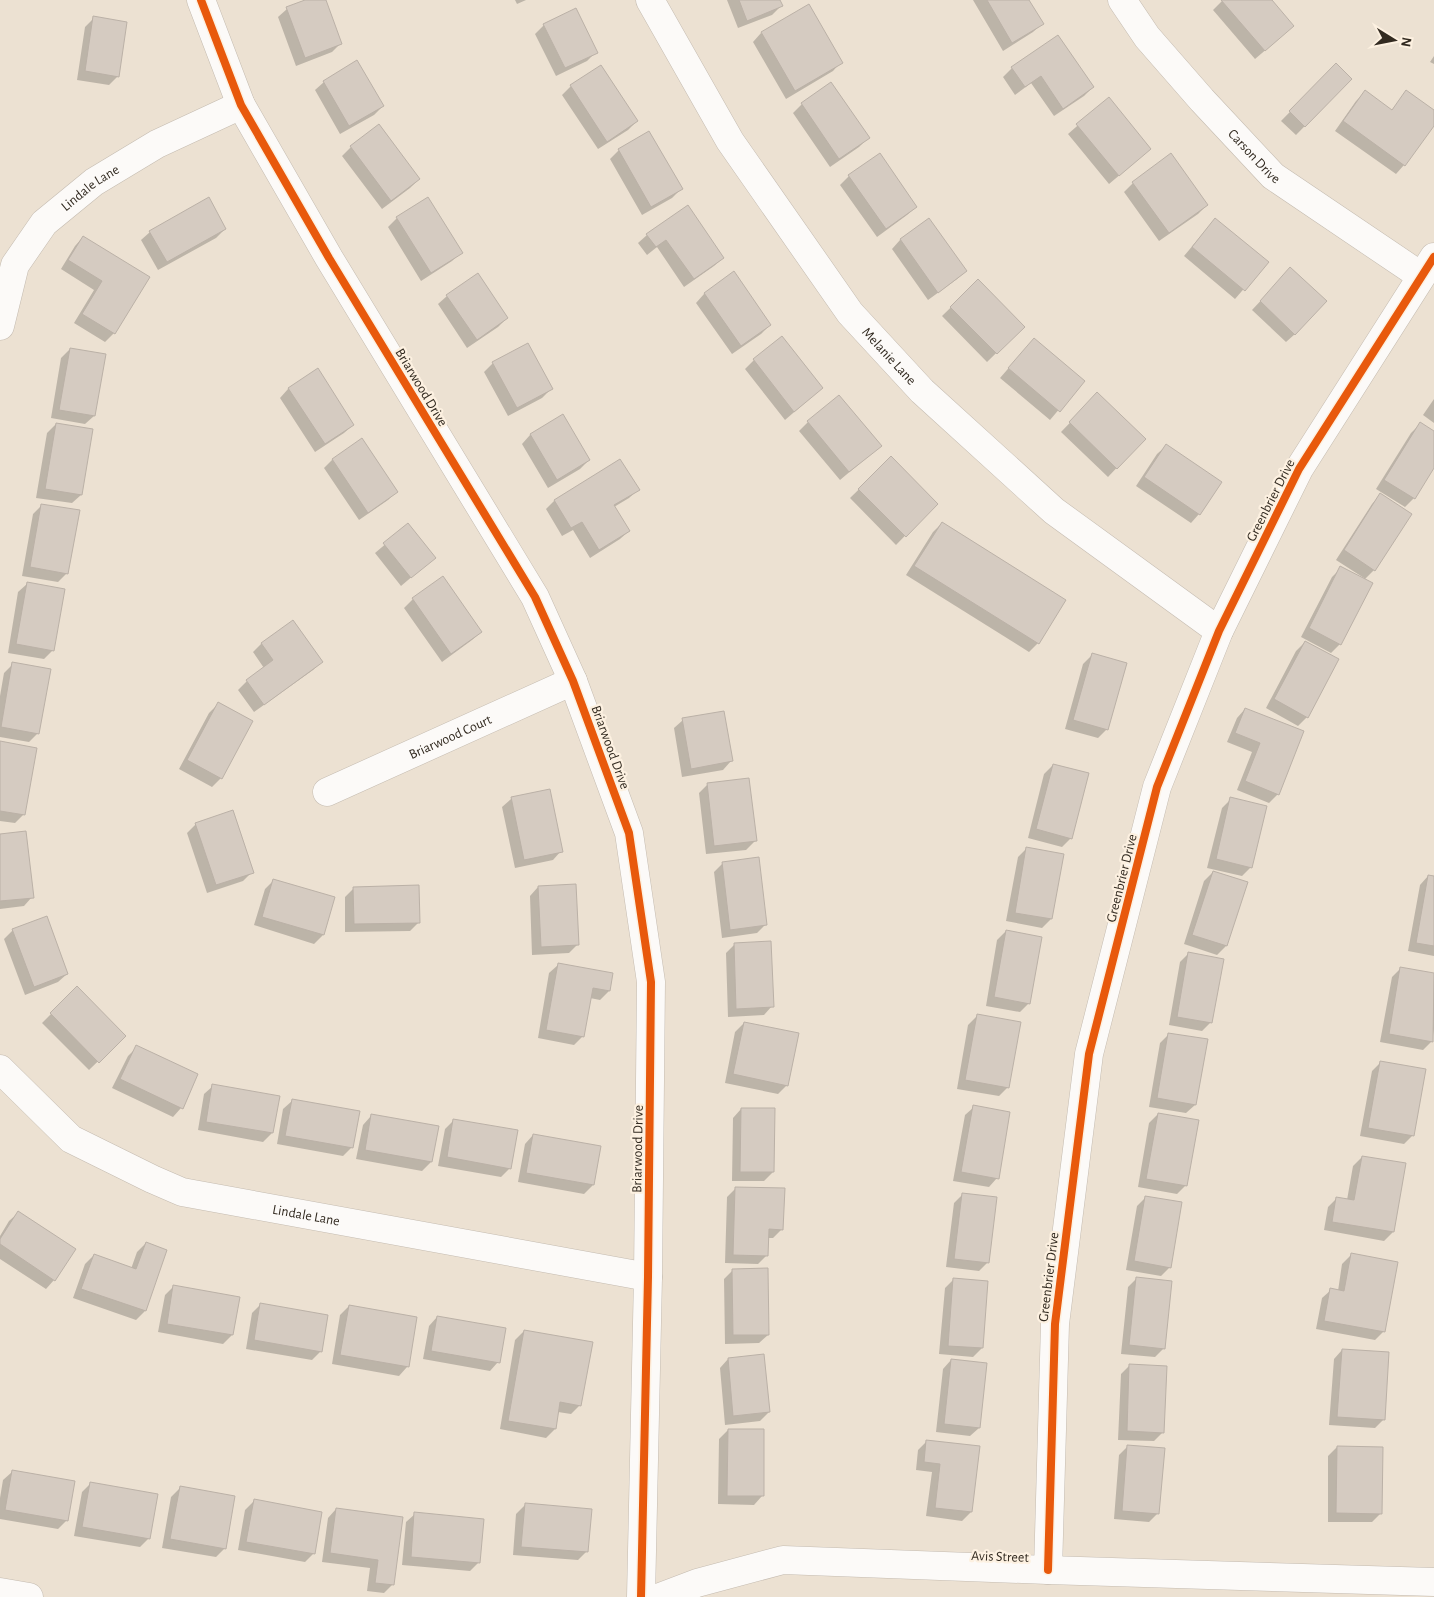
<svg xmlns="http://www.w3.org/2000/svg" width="1434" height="1597" font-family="'Alegreya Sans',sans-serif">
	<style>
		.shadow { fill: #0003 }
		.building { fill: #d5cbc1; stroke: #bbb1a7 }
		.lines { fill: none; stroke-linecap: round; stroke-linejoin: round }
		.minor-casing { stroke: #c4bbb0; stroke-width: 29 }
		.minor { stroke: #fcfaf8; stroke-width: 28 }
		.cycleway-casing { stroke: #fdf1e1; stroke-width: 11 }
		.cycleway { stroke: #e8590c; stroke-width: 8 }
		.labels { text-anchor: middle; stroke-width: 4.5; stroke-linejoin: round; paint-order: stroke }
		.street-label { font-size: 14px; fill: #322a20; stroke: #fdf1e1 }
	</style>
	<rect width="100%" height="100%" fill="#ece1d2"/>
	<path class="shadow" d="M309,0H325L341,43L332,52L296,66L278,17L287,9Z
		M515,0H526L517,4Z
		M727,0H779L781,6L772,15L738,28Z
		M973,0H1028L1042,24L1033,32L1003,51Z
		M1223,0H1270L1283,35L1255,59L1213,10Z
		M94,18L118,76L109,85L77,80L85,27Z
		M544,25L596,52L587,61L556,76L535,34Z
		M761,33L841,62L833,71L786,99L753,42Z
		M1058,36L1093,87L1084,96L1054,116L1031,83L1015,95L1003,77L1012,68Z
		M1434,56V64L1430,62Z
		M1336,65L1351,79L1296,135L1281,121Z
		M324,82L383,106L374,115L340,134L315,90Z
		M571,86L637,121L628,130L598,149L562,95Z
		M1365,92L1391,111L1407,92L1434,111V123L1404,165L1396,174L1335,131L1356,101Z
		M1108,99L1140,158L1109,184L1068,134Z
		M802,104L868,138L859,147L830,167L793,113Z
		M378,126L419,179L410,188L382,209L342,156L351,147Z
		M649,133L681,189L672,198L642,215L610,159L619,150Z
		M849,176L916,207L907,215L877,237L840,185Z
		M1133,183L1207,205L1198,214L1159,241L1124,192Z
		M688,206L723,258L714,266L684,287L657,247L647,255L638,243L647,235Z
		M397,218L461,252L452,261L421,281L388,227Z
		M1215,219L1267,262L1235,299L1184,256Z
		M929,220L966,271L957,279L928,300L892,249L900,240Z
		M225,229L216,238L158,270L141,240L150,232Z
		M83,237L148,278L114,333L105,342L74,323L94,290L61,269L75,246Z
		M734,273L770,325L761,334L732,354L696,303L704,294Z
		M1282,278L1295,334L1286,342L1252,310Z
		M978,281L1023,327L987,362L942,316Z
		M447,296L507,318L498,327L467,348L438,304Z
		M1034,339L1083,381L1050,420L1000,378Z
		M70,349L94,416L85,424L51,418L61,358Z
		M754,360L822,388L785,420L745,369Z
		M493,363L551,389L542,398L508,416L484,372Z
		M318,370L353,425L344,433L315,452L280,398L288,389Z
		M1434,399V423L1423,415Z
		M1089,403L1144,439L1108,477L1061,432Z
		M563,416L589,460L580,469L548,488L522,444L530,435Z
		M808,422L871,454L840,480L799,431Z
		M56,424L81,495L72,503L36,498L47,433Z
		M1420,424L1434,433V466L1414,498L1405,507L1376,489L1411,433Z
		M361,440L397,491L388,500L359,520L324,468L332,460Z
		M1166,446L1199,514L1191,523L1136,486L1157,454Z
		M891,458L936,504L896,545L850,498Z
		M638,490L629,498L614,507L629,531L620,539L590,558L573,530L562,536L546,509L554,501Z
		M1380,495L1374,570L1364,580L1340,644L1331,653L1301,637L1332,577L1341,568L1363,579L1364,578L1336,560L1372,504Z
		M42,505L67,573L58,582L22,576L33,514Z
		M942,523L1038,643L1029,652L906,575L933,532Z
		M408,525L434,558L401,586L375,553Z
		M27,584L53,650L44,659L8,653L18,592Z
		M413,599L481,632L472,640L442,662L404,608Z
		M1305,642L1307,717L1298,726L1266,708L1296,651Z
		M262,643L322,661L313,670L254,712L238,690L247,681L264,668L253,652Z
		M1092,655L1107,729L1098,738L1065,729L1083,664Z
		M13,664L38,733L29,742L0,737V696L4,673Z
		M218,704L221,778L212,787L179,769L209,713Z
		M1245,709L1303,732L1278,794L1269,803L1237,790L1252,752L1227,742L1237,718Z
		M683,720L731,761L723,770L682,777L674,728Z
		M0,743L24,814L15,823L0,821Z
		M1053,765L1071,838L1062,847L1028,838L1044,774Z
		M708,784L755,841L746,850L706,854L699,793Z
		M549,791L561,851L553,860L515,868L502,807L511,799Z
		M1231,799L1251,867L1242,876L1207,868L1222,808Z
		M196,824L252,872L243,881L207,893L187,833Z
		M0,835L32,897L24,906L0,909Z
		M1027,848L1051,919L1042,928L1006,921L1018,857Z
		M723,863L766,924L757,933L722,938L714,872Z
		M1213,872L1246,883L1226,946L1217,955L1184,944L1204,881Z
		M1428,876L1434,877V956L1408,951L1420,885Z
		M274,880L334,898L323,935L314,944L254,925L265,889Z
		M538,887L577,945L569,953L532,955L530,896Z
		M354,888L419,922L410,931L345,932V897Z
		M13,930L67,974L58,982L25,995L4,939Z
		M1006,931L1029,1003L1020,1012L986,1006L997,940Z
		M735,944L772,1006L764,1015L728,1017L726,953Z
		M1188,954L1211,1022L1202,1031L1169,1025L1180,962Z
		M558,965L612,974L609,991L600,1000L590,998L583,1036L574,1045L538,1038L549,973Z
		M1401,968L1434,974V1029L1432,1041L1423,1050L1380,1042L1392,977Z
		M77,988L124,1036L89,1070L42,1023Z
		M977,1016L1008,1087L999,1096L957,1089L968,1025Z
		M744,1023L787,1085L778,1094L725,1083L735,1032Z
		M1169,1034L1195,1105L1186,1113L1149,1107L1160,1043Z
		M137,1047L181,1108L173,1117L112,1088L128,1056Z
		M1381,1062L1413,1135L1404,1144L1360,1136L1372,1071Z
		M213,1086L272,1133L263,1142L198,1130L204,1094Z
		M292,1101L352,1147L343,1156L277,1144L283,1109Z
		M974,1107L997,1178L989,1187L953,1181L965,1115Z
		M741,1109L773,1172L764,1181H732L733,1118Z
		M1158,1114L1186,1185L1177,1194L1138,1187L1149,1123Z
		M371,1116L431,1162L422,1171L356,1159L363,1125Z
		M454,1120L510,1168L501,1177L438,1166L445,1129Z
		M533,1135L593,1185L584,1194L518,1182L525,1144Z
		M1362,1157L1405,1164L1393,1232L1384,1241L1324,1230L1328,1207L1337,1198L1347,1200L1353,1166Z
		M736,1188L782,1229L773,1238H767V1255L758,1264L725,1263L727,1197Z
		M963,1194L988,1262L979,1271L946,1267L954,1203Z
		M1146,1197L1170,1267L1161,1276L1126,1270L1137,1206Z
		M18,1213L54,1280L46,1289L0,1259V1236L9,1221Z
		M146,1243L166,1250L145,1311L136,1320L73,1298L85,1264L94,1255L131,1269L137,1252Z
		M1351,1255L1384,1331L1375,1340L1316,1329L1322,1298L1331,1290L1338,1291L1342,1264Z
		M733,1270L768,1335L759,1343L725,1344L724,1279Z
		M1137,1278L1164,1348L1155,1357L1121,1354L1128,1287Z
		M954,1279L982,1348L973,1357L939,1354L945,1288Z
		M174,1286L232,1335L223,1344L158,1332L165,1295Z
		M261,1304L320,1352L312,1360L246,1349L252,1313Z
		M349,1306L416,1318L407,1367L399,1376L332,1364L340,1315Z
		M437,1317L498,1362L490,1371L423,1359L429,1326Z
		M524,1331L580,1405L571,1414L558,1412L555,1429L546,1438L500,1429L515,1340Z
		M1342,1350L1384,1419L1375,1428L1329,1425L1334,1359Z
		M728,1359L769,1412L760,1421L725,1425L720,1368Z
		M951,1360L979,1428L970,1436L936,1432L943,1369Z
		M1130,1365L1163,1432L1154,1441L1118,1440L1121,1374Z
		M728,1430L762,1496L754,1505L718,1504L719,1439Z
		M927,1441L971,1512L962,1521L926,1516L932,1472L916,1470L918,1450Z
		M1128,1446L1158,1513L1149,1522L1114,1519L1119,1455Z
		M1337,1447L1381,1513L1372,1522H1328V1456Z
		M12,1472L67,1520L58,1529L0,1519V1498L3,1480Z
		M91,1483L149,1538L140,1547L74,1536L82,1492Z
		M180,1488L225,1548L216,1557L162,1548L171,1497Z
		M254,1501L314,1553L305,1562L238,1550L245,1510Z
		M525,1505L587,1551L578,1560L513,1555L516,1514Z
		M336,1509L401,1518L392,1585L384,1593L367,1591L370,1568L322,1562L328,1518Z
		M415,1514L479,1562L470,1571L402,1565L406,1522Z"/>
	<path class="building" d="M305,0H326L342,44L305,58L286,7Z
		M739,0H780L783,6L747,21Z
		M987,0H1029L1044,24L1012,43Z
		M1221,0H1272L1294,26L1265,51Z
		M809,4L843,63L795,91L761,32Z
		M576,8L598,53L565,68L543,24Z
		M93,16L127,22L119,77L85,71Z
		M1058,35L1094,87L1063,109L1041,76L1025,87L1011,67Z
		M357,60L384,106L349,126L323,81Z
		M1336,63L1352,79L1305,127L1289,111Z
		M601,65L638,121L607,142L570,85Z
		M831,82L870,138L839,159L801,103Z
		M1365,90L1392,110L1406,90L1434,110V126L1405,166L1343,121Z
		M1109,97L1151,149L1119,176L1076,124Z
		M379,124L420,179L391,201L350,146Z
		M649,131L683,189L651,207L618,149Z
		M880,153L917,207L886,229L848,175Z
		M1171,153L1208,205L1169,233L1132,182Z
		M209,197L226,229L167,262L149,231Z
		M428,197L463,253L431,273L396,217Z
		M688,205L724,258L694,279L666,240L656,247L646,234Z
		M929,218L967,271L938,293L900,239Z
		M1215,218L1269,262L1245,291L1192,247Z
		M83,236L150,277L115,334L82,314L102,281L68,260Z
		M1290,267L1327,301L1295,335L1260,301Z
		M734,271L771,325L741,346L704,293Z
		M478,273L508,318L477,340L446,295Z
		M978,279L1025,327L997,354L950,307Z
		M782,336L823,388L794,412L753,359Z
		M1034,338L1085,381L1060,412L1008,368Z
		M528,343L553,389L517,408L492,362Z
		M70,348L106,354L95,416L59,410Z
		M318,368L354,425L325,444L288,388Z
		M1097,392L1146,439L1117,469L1069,422Z
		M839,395L882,446L849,472L807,421Z
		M563,414L590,460L557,480L530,434Z
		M1420,422L1434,431V468L1415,499L1384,480Z
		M56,423L93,429L82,495L45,489Z
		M362,438L398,492L368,513L332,459Z
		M1166,444L1222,482L1200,515L1144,477Z
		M891,456L938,504L906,537L858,489Z
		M620,459L640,490L614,505L630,531L599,550L582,522L571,528L554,500Z
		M1380,493L1412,514L1375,571L1344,550Z
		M41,504L80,510L68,574L30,567Z
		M942,522L1066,600L1039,644L914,566Z
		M408,523L436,558L411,578L383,543Z
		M1340,566L1373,583L1341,645L1309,628Z
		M443,576L482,632L451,654L412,598Z
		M27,582L65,589L54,651L16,644Z
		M293,620L323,662L264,705L246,680L273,660L261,643Z
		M1305,641L1339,659L1308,718L1274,699Z
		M1092,653L1127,663L1108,730L1073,720Z
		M12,662L51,669L39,734L1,727Z
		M218,702L253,721L222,779L187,760Z
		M1245,708L1304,731L1279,795L1245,781L1260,743L1235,733Z
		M724,711L733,761L691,769L682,718Z
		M0,741L37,748L25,815L0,811Z
		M1053,764L1089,773L1072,839L1036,829Z
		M749,778L757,841L714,846L707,783Z
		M550,789L563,852L524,860L511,797Z
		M1230,797L1267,806L1252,868L1216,859Z
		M233,810L254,873L216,885L195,823Z
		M26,831L34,898L0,901V834Z
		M1026,847L1064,854L1052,919L1015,913Z
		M759,857L767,925L730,930L722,862Z
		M1213,871L1248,882L1227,946L1192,935Z
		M1428,875L1434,876V946L1416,943Z
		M273,879L335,897L324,935L262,917Z
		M576,884L579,945L541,947L538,886Z
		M419,885L420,923L354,924L353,887Z
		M47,916L68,974L34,987L12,929Z
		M1006,930L1042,937L1030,1004L994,997Z
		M771,941L774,1007L736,1009L734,943Z
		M1188,952L1224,959L1212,1023L1177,1017Z
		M558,963L613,973L610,991L593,988L584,1037L546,1030Z
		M1400,967L1434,973L1433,1042L1389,1034Z
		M77,986L126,1036L99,1063L50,1013Z
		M977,1014L1021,1022L1009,1088L965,1080Z
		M744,1022L799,1033L788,1086L733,1074Z
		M1168,1033L1208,1039L1196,1105L1157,1098Z
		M136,1045L198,1074L183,1109L120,1079Z
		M1380,1061L1426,1069L1414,1136L1368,1128Z
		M212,1084L280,1096L273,1133L206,1122Z
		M292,1099L360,1111L353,1148L285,1136Z
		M973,1105L1010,1112L999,1179L961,1172Z
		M741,1108H775L774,1172H740Z
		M1158,1113L1199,1120L1187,1186L1146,1179Z
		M371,1114L439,1126L432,1162L365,1150Z
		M453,1119L518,1130L511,1169L447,1157Z
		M533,1134L601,1146L594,1185L526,1173Z
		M1362,1156L1406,1163L1394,1232L1332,1222L1336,1197L1354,1200Z
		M735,1187L785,1188L783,1230L769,1229L768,1256L733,1255Z
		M962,1193L997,1197L989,1263L954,1259Z
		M1145,1196L1182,1202L1171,1268L1134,1261Z
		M18,1211L76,1249L55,1281L0,1244V1239Z
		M146,1242L167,1250L146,1311L81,1289L94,1254L136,1269Z
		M1351,1253L1398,1262L1385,1332L1324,1321L1330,1288L1344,1291Z
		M768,1268L769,1335H733L732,1269Z
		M1136,1277L1172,1281L1165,1349L1129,1345Z
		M953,1278L988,1281L983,1348L948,1346Z
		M173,1285L240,1297L233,1335L167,1324Z
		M260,1303L328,1315L322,1352L254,1340Z
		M349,1305L417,1317L409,1367L340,1355Z
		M437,1316L506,1328L500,1363L431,1351Z
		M524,1330L593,1342L581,1406L560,1402L556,1429L508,1421Z
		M1342,1349L1389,1352L1385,1420L1337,1417Z
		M764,1354L770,1412L733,1416L728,1358Z
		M951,1359L987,1363L980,1428L944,1424Z
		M1129,1364L1167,1366L1164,1433L1127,1431Z
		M728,1429H764V1496H727Z
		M926,1440L980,1446L972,1512L935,1508L940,1464L924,1462Z
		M1127,1445L1165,1448L1159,1514L1122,1511Z
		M1337,1446L1383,1447L1382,1514L1336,1513Z
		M12,1470L75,1481L68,1521L5,1510Z
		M90,1482L158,1494L150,1539L82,1527Z
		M180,1486L235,1496L226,1549L170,1539Z
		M254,1499L322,1512L315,1554L246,1542Z
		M525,1503L592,1509L588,1552L521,1547Z
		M336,1508L403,1517L394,1585L375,1583L378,1560L330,1553Z
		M414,1512L484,1519L480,1563L411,1557Z"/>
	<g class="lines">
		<g class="minor-casing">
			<g id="minor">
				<path d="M201,0L241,105L329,258L535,597L573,681L629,833L651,982L648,1277L641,1597"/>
				<path id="s1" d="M650,0L730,141L850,313L922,391L1054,511L1219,631"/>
				<path id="s2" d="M1122,0L1147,37L1202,100L1273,176L1421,276"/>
				<path id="s3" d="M0,326L15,265L44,223L94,182L157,144L241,105"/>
				<path id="s4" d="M327,792L573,681"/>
				<path id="s5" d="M0,1069L71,1139L152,1179L182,1192L648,1277"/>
				<path d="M1048,1570L1055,1324L1089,1054L1157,787L1219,631L1299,469L1434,257"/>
				<path d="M0,1592L29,1597"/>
				<path d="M660,1597L697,1583L783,1560L1048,1570L1434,1582"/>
			</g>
		</g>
		<use href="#minor" class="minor"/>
		<g class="cycleway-casing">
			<path id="cycleway" d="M201,0L241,105L329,258L535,597L573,681L629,833L651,982L648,1277L641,1597
				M1048,1570L1055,1324L1089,1054L1157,787L1219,631L1299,469L1434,257"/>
		</g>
		<use href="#cycleway" class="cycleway"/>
	</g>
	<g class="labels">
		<g class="street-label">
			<text dy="5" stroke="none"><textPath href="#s2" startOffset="205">Carson Drive</textPath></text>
			<text dy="5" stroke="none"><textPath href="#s3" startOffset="172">Lindale Lane</textPath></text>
			<text dy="5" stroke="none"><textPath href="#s1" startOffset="430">Melanie Lane</textPath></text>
			<text transform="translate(422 387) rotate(59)" y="5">Briarwood Drive</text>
			<text transform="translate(1270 500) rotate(-63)" y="5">Greenbrier Drive</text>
			<text dy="5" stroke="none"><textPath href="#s4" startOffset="135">Briarwood Court</textPath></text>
			<text transform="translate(611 747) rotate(70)" y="5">Briarwood Drive</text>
			<text transform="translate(1121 878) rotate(-76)" y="5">Greenbrier Drive</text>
			<text transform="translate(637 1149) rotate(-89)" y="5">Briarwood Drive</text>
			<text dy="5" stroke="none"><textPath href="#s5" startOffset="349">Lindale Lane</textPath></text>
			<text transform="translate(1048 1277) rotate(-83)" y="5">Greenbrier Drive</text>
			<text transform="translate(1000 1556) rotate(2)" y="5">Avis Street</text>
		</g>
	</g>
	<g transform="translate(1394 40) rotate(100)" stroke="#fdf1e1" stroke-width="4" paint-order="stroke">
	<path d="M0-4L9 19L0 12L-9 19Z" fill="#322a20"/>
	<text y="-8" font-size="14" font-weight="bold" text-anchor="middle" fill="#322a20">N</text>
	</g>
</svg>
